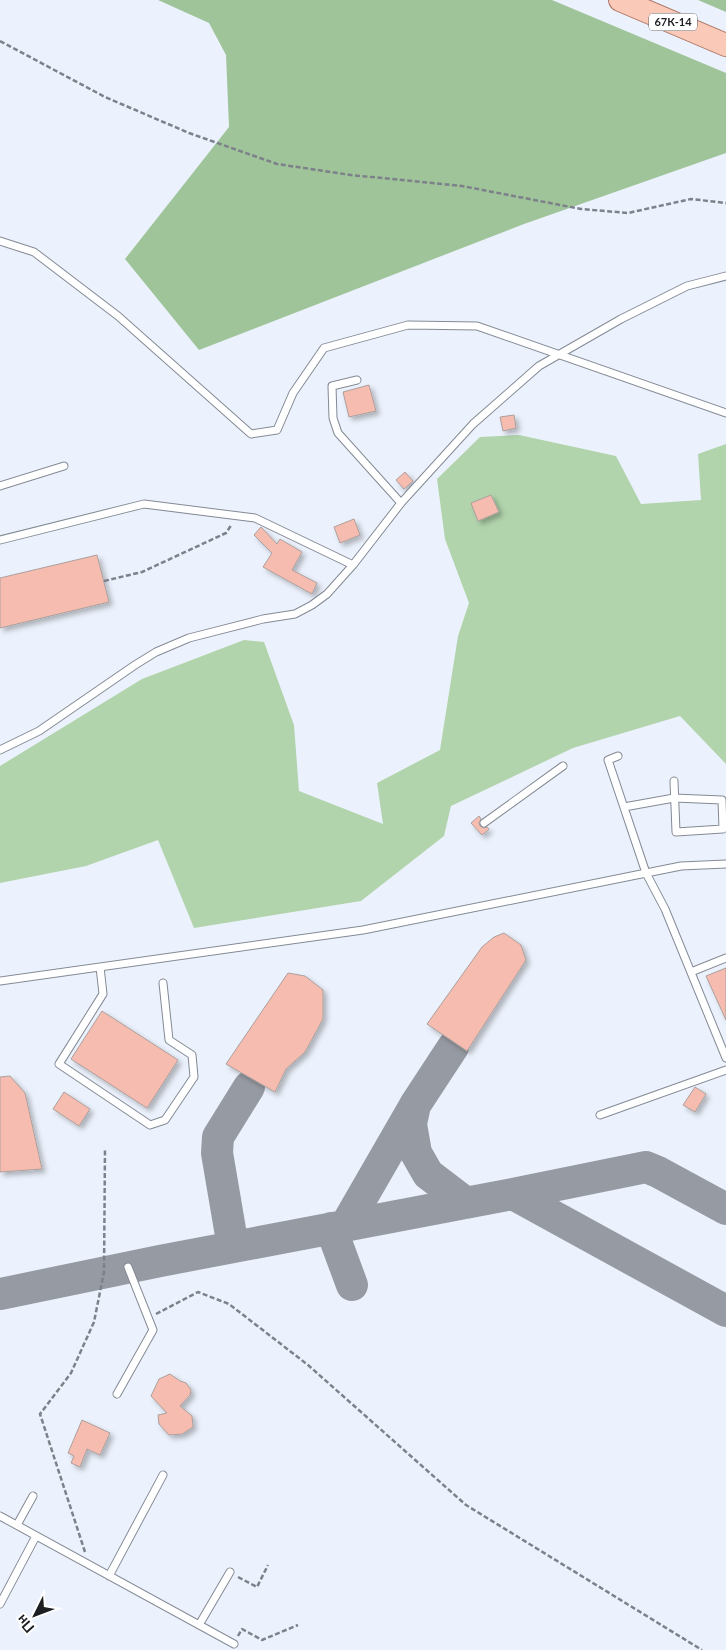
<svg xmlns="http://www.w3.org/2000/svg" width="726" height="1650" font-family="Lato,sans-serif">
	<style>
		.green { fill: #b1d4ac }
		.forest { fill: #9fc49a }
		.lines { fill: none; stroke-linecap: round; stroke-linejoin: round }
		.taxiway { stroke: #969aa2; stroke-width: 32 }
		.building { fill: #f7bcb0; stroke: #ac9f9c; filter: url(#shadow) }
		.lane-casing { stroke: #848a94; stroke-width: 9 }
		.primary-casing { stroke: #ac7664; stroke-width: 24 }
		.path { stroke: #7d8189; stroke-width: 2.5; stroke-dasharray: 5 2.5; stroke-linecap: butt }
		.lane { stroke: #fff; stroke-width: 7 }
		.primary { stroke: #fbc9b7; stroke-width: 22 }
		.labels { text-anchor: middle; stroke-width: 4; stroke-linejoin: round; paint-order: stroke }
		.shield { fill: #fff; stroke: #606264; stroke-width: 1 }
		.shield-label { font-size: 11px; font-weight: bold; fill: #1c1e22 }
	</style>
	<defs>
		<filter id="shadow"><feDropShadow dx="3.5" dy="3.5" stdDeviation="2.5" flood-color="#0004"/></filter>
	</defs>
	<rect width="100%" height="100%" fill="#ecf2fd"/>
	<path class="green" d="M519,435L616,456L641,504L701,500L698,454L726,444V764L680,716L573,748L451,806L444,836L361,901L194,928L158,840L86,866L0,883V766L142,679L244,640L264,642L294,725L299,791L383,824L377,783L440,750L458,636L469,603L445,539L437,479L480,437Z"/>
	<path class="forest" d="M158,0H552L726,73V153L524,224L199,350L125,259L229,127L226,55L209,23Z
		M698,0H726V12Z"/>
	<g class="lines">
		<path class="taxiway" d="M453,1047L415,1105L411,1124L416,1153L428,1174L466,1203
			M513,1194L646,1167L658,1172L726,1209
			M346,1225L414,1107
			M331,1228L352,1285
			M233,1247L217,1153L218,1137L249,1087
			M0,1294L160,1261L513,1194L726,1311"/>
	</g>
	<path class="building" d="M369,385L376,411L349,417L343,392Z
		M514,415L516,428L503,431L500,417Z
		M405,472L413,481L404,489L396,480Z
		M491,495L499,512L478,521L471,503Z
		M354,519L360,535L340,543L334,527Z
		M261,527L277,544L280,539L302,552L292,570L317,583L312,594L263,567L272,553L254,535Z
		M97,555L109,602L0,628V578Z
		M479,816L481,819L479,823L480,826L484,828L487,827L489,829L482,835L471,823Z
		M504,933L521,945L526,960L467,1051L427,1024L482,947L494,937Z
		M726,968V1020L706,976Z
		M288,973L305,976L323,990V1019L305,1052L286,1069L275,1092L226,1064Z
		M102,1011L178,1060L147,1108L71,1059Z
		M10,1076L25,1093L42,1169L0,1172V1077Z
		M695,1087L706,1094L695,1112L683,1105Z
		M64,1092L90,1109L79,1126L53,1109Z
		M170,1374L180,1381L186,1383L191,1390L190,1395L180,1406L192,1416L193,1427L182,1434L169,1435L159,1424L158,1415L167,1413L151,1396L159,1379Z
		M82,1420L110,1433L100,1455L87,1449L80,1467L71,1463L74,1456L68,1453Z"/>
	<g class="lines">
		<g class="lane-casing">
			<path id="lane" d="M0,241L34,252L118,316L251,434L277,430L293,393L324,348L408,325L477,326L726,413
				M357,380L332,386L333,418L338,433L401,503
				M0,486L64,466
				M0,540L144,504L255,518L353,565
				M0,750L39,731L135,665L156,652L189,638L263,619L295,614L312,605L327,594L353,565L401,503L473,424L539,366L621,319L687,286L726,276
				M618,756L608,760L646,873L665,909L726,1058
				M624,807L674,798L722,800L723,829L676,832L674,781
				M484,823L563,766
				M100,967L103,994L59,1064L150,1125L165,1120L194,1077L192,1055L169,1040L163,983
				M691,972L726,958
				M0,981L363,930L681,866L726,864
				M600,1115L726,1070
				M117,1394L153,1330L128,1267
				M0,1516L234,1644
				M17,1525L33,1496
				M109,1576L163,1475
				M0,1604L36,1536
				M199,1625L230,1572"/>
		</g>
		<g class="primary-casing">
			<path id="primary" d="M620,0L726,45"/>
		</g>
		<path class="path" d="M0,41L105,97L189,133L277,164L351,175L462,186L581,209L628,213L691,199L726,203
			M104,581L142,572L226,533L232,524
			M156,1314L198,1292L229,1304L308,1365L466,1505L702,1650
			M85,1552L40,1414L71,1373L94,1322L104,1272L105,1149
			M238,1577L257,1587L268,1565
			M238,1636L242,1629L262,1640L298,1625"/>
		<use href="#lane" class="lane"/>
		<use href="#primary" class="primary"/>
	</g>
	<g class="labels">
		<rect class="shield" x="649" y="13.5" width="48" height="17" rx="4"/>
		<g class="shield-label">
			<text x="673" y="26">67К-14</text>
		</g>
	</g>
	<g transform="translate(35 1615) rotate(228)" stroke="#ffffff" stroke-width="4" paint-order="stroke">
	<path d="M0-4L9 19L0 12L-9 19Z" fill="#1c1e22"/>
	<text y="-8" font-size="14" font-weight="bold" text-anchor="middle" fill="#1c1e22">Пн</text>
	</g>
</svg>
